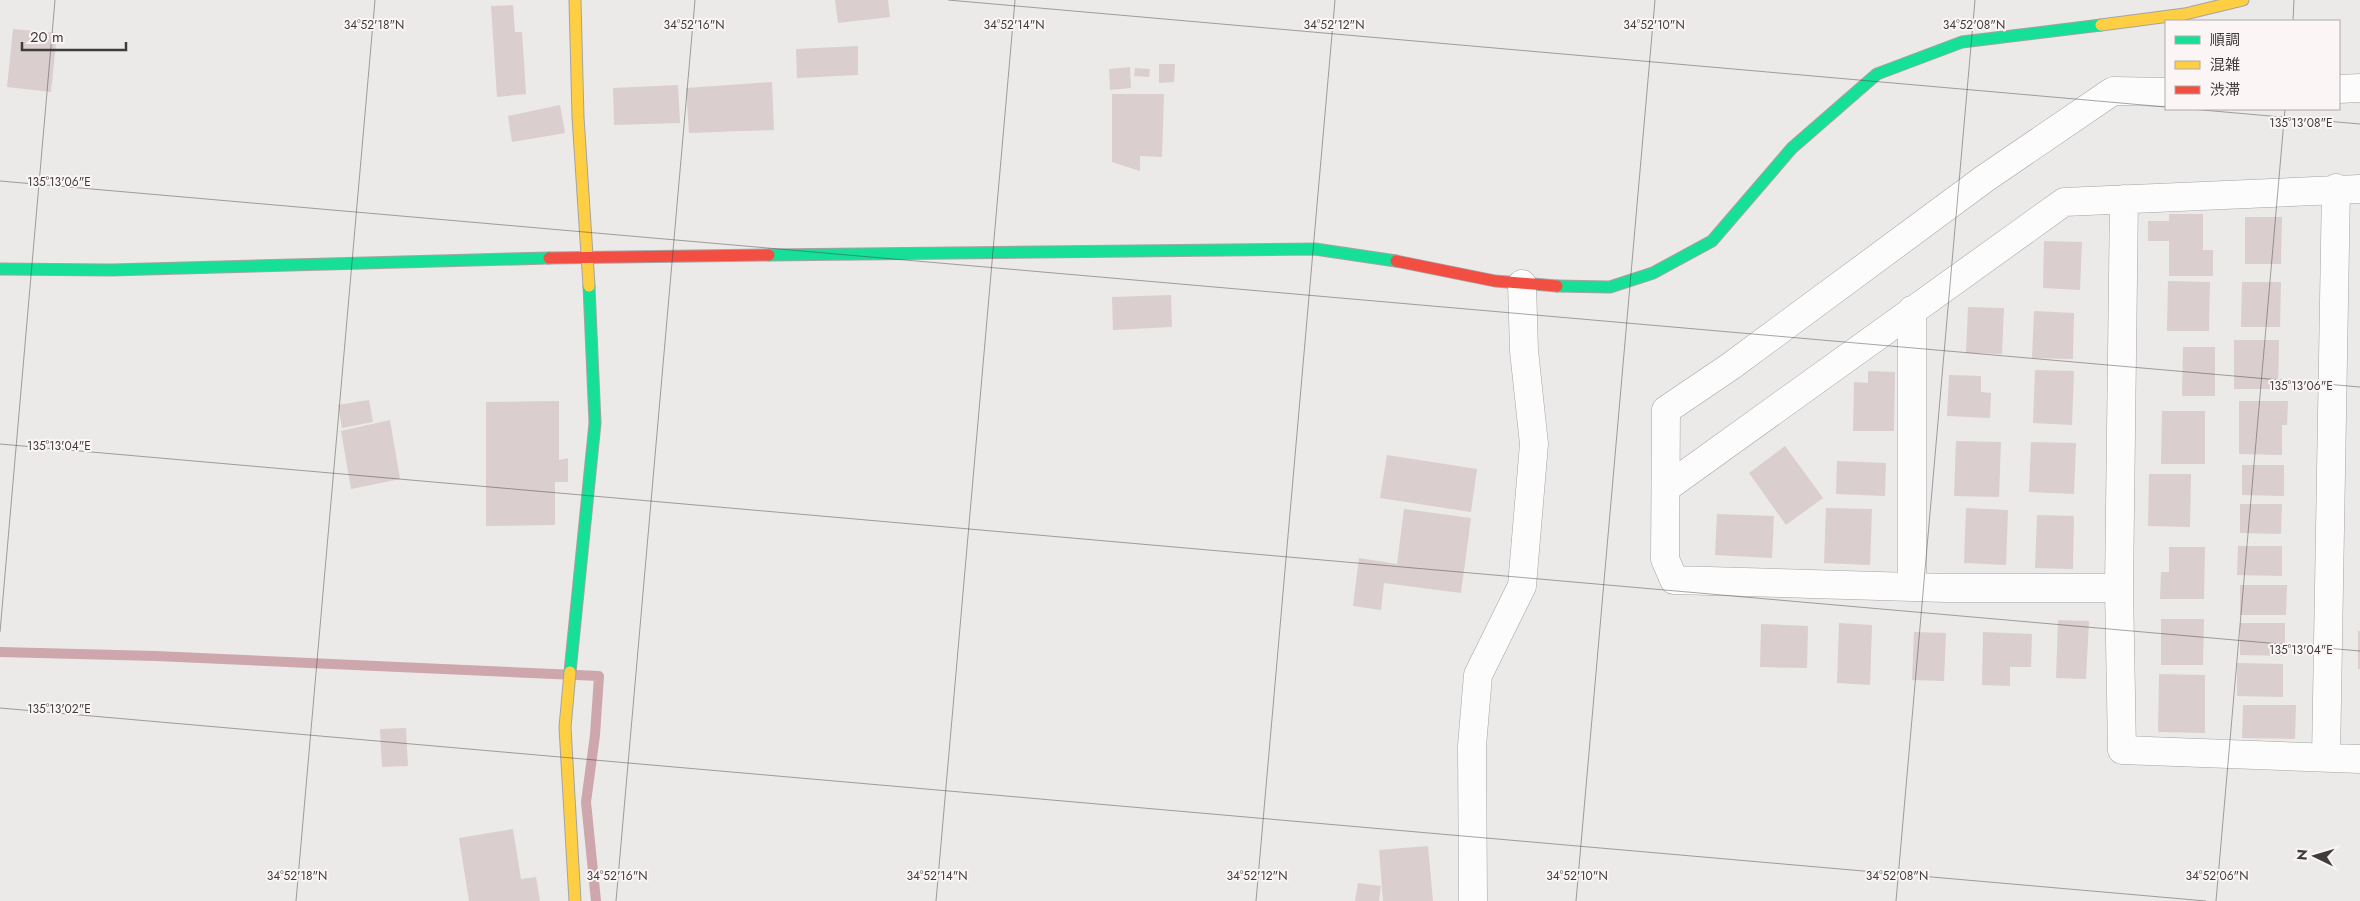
<svg xmlns="http://www.w3.org/2000/svg" width="2360" height="901" font-family="Jost,'Noto Sans JP',sans-serif">
	<style>
		.lines { fill: none; stroke-linecap: round; stroke-linejoin: round }
		.stream { stroke: #cda7ab; stroke-width: 10 }
		.building { fill: #dacecf }
		.street-casing { stroke: #a4a3a3; stroke-width: 29 }
		.fast-casing { stroke: #a4a3a3; stroke-width: 13 }
		.slow-casing { stroke: #a4a3a3; stroke-width: 13 }
		.jam-casing { stroke: #a4a3a3; stroke-width: 13 }
		.street { stroke: #fcfcfc; stroke-width: 28 }
		.fast { stroke: #16e098; stroke-width: 11 }
		.slow { stroke: #ffcf43; stroke-width: 11 }
		.jam { stroke: #f24e42; stroke-width: 11 }
		.ticks { fill: none; stroke: #3e3c3c; stroke-width: 1; stroke-opacity: 0.45 }
		.ticks-label { font-size: 12px; text-anchor: middle; fill: #3e3c3c; stroke: #fbf5f5; stroke-width: 4; stroke-linejoin: round; paint-order: stroke }
	</style>
	<rect width="100%" height="100%" fill="#ece9e9"/>
	<g class="lines">
		<path class="stream" d="M0,652L156,656L599,676L595,735L586,802L596,901"/>
	</g>
	<path class="building" d="M835,0H888L890,17L838,23Z
		M513,5L515,32H522L526,94L497,97L491,6Z
		M13,29L57,33L51,92L7,87Z
		M858,46V75L797,78L796,49Z
		M1159,64H1175L1174,82L1159,83Z
		M1130,67L1131,88L1110,90L1109,69Z
		M1135,68L1150,69L1149,77L1134,76Z
		M772,82L774,130L689,133L686,88Z
		M678,85L680,123L614,125L613,88Z
		M1112,94H1164L1162,157L1140,156V171L1112,162Z
		M560,105L565,133L512,142L508,116Z
		M2169,214H2203V250H2213V276H2169V241H2148V221H2169Z
		M2245,217H2282L2281,264H2245Z
		M2044,241L2082,242L2080,290L2043,288Z
		M2168,281L2210,282L2209,331H2167Z
		M2242,282H2281L2280,327H2241Z
		M1171,295L1172,327L1113,330L1112,297Z
		M1968,307L2004,308L2002,354L1966,353Z
		M2034,311L2074,313L2073,359L2032,358Z
		M2234,340H2279L2278,389H2234Z
		M2183,347H2215V396H2182Z
		M2035,370L2074,371L2072,425L2033,423Z
		M1868,371L1895,372L1894,431H1853L1854,382L1868,383Z
		M1949,375L1981,376V392L1991,393L1990,418L1947,416Z
		M369,400L373,422L342,428L338,405Z
		M559,401V460L568,458V482H555V525L486,526V402Z
		M2239,401H2288L2287,425H2282V455L2239,454Z
		M2162,411H2205V464H2161Z
		M390,420L400,479L351,489L341,431Z
		M1956,441L2001,442L1999,497L1954,496Z
		M2031,442L2076,443L2074,494L2029,492Z
		M1785,446L1823,498L1786,525L1749,473Z
		M1387,455L1477,469L1471,512L1380,498Z
		M1837,461L1886,463L1885,496L1836,494Z
		M2242,465H2284V496L2242,495Z
		M2149,474H2191L2190,527L2148,526Z
		M2240,504H2282L2281,534L2240,533Z
		M1826,508L1872,509L1870,565L1824,563Z
		M1966,508L2008,510L2006,565L1964,563Z
		M1404,509L1471,518L1461,593L1384,583L1381,610L1353,606L1359,558L1397,564Z
		M1717,514L1774,516L1772,558L1715,555Z
		M2037,515L2074,516L2073,569L2035,568Z
		M2238,546H2282V576L2237,575Z
		M2169,547H2205L2204,599H2160L2161,572H2169Z
		M2240,585H2287L2286,615H2240Z
		M2161,619H2204L2203,665H2161Z
		M2058,620L2089,621L2086,679L2056,678Z
		M1839,623L1872,625L1870,685L1837,683Z
		M2240,623H2285V656L2240,655Z
		M1761,624L1808,626L1807,668L1760,667Z
		M2358,631H2360V669H2358Z
		M1914,632L1946,633L1944,681L1912,680Z
		M1983,632L2032,634L2031,667H2010V686L1982,685Z
		M2237,663L2283,664V697L2237,696Z
		M2159,674L2205,675V733L2158,732Z
		M2243,705H2296L2295,739L2242,738Z
		M406,728L408,766L382,767L380,729Z
		M513,829L521,879L536,877L540,901H469L459,838Z
		M1428,846L1433,901H1383L1379,850Z
		M1358,883L1381,886L1379,901H1355Z"/>
	<g class="lines">
		<g class="street-casing">
			<path id="street" d="M2339,89L2360,88
				M2124,199L2119,588L2122,750L2360,759
				M1666,488L2064,202L2360,189
				M1912,587V310
				M2119,588H1946L1674,580L1665,559L1666,410L1731,366L1984,179L2113,91L2166,92
				M2326,757L2336,188
				M1473,901L1472,746L1478,675L1522,586L1534,444L1524,351L1522,284"/>
		</g>
		<g class="fast-casing">
			<path id="fast" d="M769,255L1315,249L1396,261
				M0,269L111,270L549,258
				M1557,286L1610,287L1653,273L1712,241L1792,148L1877,74L1962,42L2101,25
				M570,672L595,423L589,286"/>
		</g>
		<g class="slow-casing">
			<path id="slow" d="M575,0L578,117L589,286
				M2101,25L2185,14L2243,0
				M570,672L565,727L575,901"/>
		</g>
		<g class="jam-casing">
			<path id="jam" d="M549,258L769,255
				M1396,261L1495,281L1557,286"/>
		</g>
		<use href="#street" class="street"/>
		<use href="#fast" class="fast"/>
		<use href="#slow" class="slow"/>
		<use href="#jam" class="jam"/>
	</g>
	<path class="ticks" d="M948,0L2166,107M2293,21L2294,0M2191,109L2360,124M0,181L2360,387M0,444L2360,651M0,632L55,0M0,708L2206,901M296,901L375,0M616,901L695,0M936,901L1015,0M1256,901L1335,0M1576,901L1655,0M1896,901L1975,0M2216,901L2285,109"/>
	<g class="ticks-label">
		<text x="374" y="29">34°52'18"N</text>
		<text x="694" y="29">34°52'16"N</text>
		<text x="1014" y="29">34°52'14"N</text>
		<text x="1334" y="29">34°52'12"N</text>
		<text x="1654" y="29">34°52'10"N</text>
		<text x="1974" y="29">34°52'08"N</text>
		<text x="2301" y="127">135°13'08"E</text>
		<text x="59" y="186">135°13'06"E</text>
		<text x="2301" y="390">135°13'06"E</text>
		<text x="59" y="450">135°13'04"E</text>
		<text x="2301" y="654">135°13'04"E</text>
		<text x="59" y="713">135°13'02"E</text>
		<text x="297" y="880">34°52'18"N</text>
		<text x="617" y="880">34°52'16"N</text>
		<text x="937" y="880">34°52'14"N</text>
		<text x="1257" y="880">34°52'12"N</text>
		<text x="1577" y="880">34°52'10"N</text>
		<text x="1897" y="880">34°52'08"N</text>
		<text x="2217" y="880">34°52'06"N</text>
	</g>
	<rect x="2165" y="20" width="175" height="90" fill="#fbf5f5" stroke="#afabab"/>
	<rect x="2175" y="36" width="25" height="8" fill="#16e098" stroke="#afabab"/>
	<text x="2210" y="45" font-size="15" fill="#3e3c3c">順調</text>
	<rect x="2175" y="61" width="25" height="8" fill="#ffcf43" stroke="#afabab"/>
	<text x="2210" y="70" font-size="15" fill="#3e3c3c">混雑</text>
	<rect x="2175" y="86" width="25" height="8" fill="#f24e42" stroke="#afabab"/>
	<text x="2210" y="95" font-size="15" fill="#3e3c3c">渋滞</text>
	<g transform="translate(2315 856) rotate(275)" stroke="#fbf5f5" stroke-width="4" paint-order="stroke">
	<path d="M0-4L9 19L0 12L-9 19Z" fill="#3e3c3c"/>
	<text y="-8" font-size="14" font-weight="bold" text-anchor="middle" fill="#3e3c3c">N</text>
	</g>
	<path d="M22 42v8h104v-8" fill="none" stroke="#3e3c3c" stroke-width="2.5"/>
	<text x="30" y="42" font-size="15" fill="#3e3c3c" stroke="#fbf5f5" stroke-width="4" paint-order="stroke">20 m</text>
</svg>
